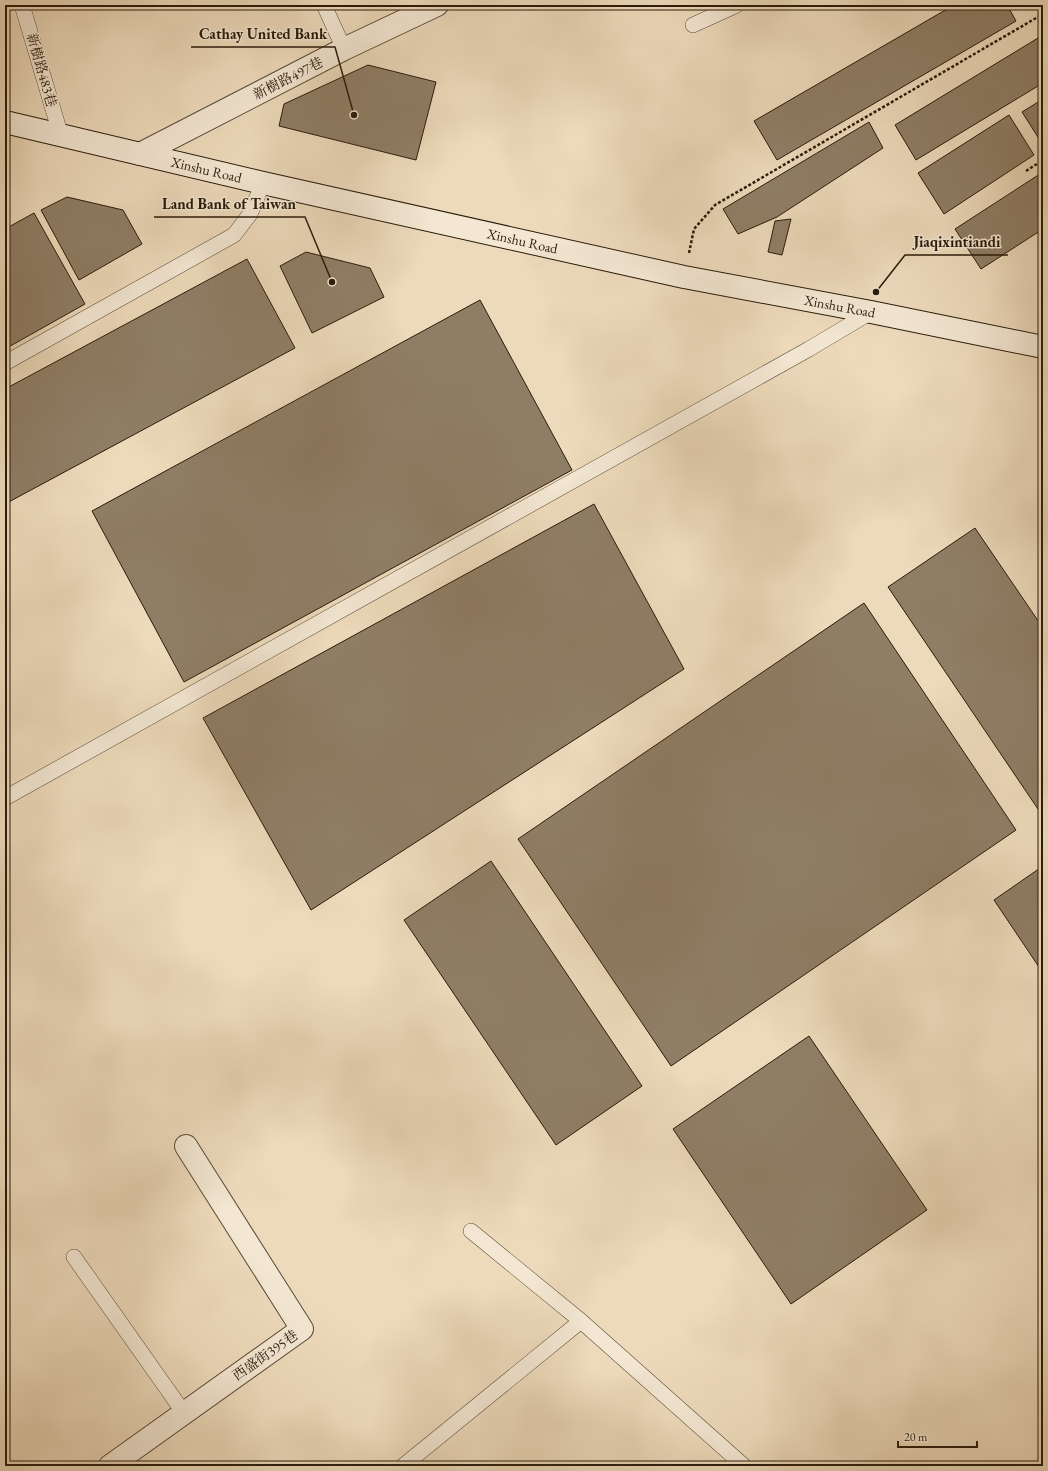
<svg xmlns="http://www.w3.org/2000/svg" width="1048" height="1471" font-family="'EB Garamond','Noto Serif TC',serif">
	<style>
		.building { fill: #8f7e66; stroke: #2a1b0a }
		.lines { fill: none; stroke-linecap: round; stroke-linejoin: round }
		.lane-casing { stroke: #5b4b36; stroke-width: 16 }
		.street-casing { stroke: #5b4b36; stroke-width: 24 }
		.secondary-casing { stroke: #2a1b0a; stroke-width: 24 }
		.path { stroke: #2a1b0a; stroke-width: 2.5; stroke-dasharray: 3 2; stroke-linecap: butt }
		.lane { stroke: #f3e7d3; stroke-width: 15 }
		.street { stroke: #f3e7d3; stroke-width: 22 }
		.secondary { stroke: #f3e7d3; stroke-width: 22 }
		.labels { text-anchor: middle; stroke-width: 3; stroke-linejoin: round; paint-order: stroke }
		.street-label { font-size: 14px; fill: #2a1b0a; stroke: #f3e7d3 }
		.leader { fill: none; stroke: #2a1b0a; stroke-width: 1.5 }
		.callout-dot { fill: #2a1b0a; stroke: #f3e7d3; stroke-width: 1.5 }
		.callout-label { font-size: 15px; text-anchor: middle; font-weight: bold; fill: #2a1b0a; stroke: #f3e7d3; stroke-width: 3; stroke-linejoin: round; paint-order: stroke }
	</style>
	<rect width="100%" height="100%" fill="#eddabb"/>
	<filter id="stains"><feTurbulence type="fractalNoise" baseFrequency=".005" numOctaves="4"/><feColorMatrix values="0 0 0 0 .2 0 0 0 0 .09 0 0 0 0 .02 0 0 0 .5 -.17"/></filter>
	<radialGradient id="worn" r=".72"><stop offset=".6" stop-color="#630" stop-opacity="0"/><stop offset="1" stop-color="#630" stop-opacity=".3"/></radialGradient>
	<path class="building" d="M954,5H1007L1016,21L777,160L754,121Z
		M1043,35V83L916,160L895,125Z
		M368,65L436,82L416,160L279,126L284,104Z
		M1043,99V145L1022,112Z
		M1009,115L1034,155L944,214L918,173Z
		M869,122L883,148L777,217L738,234L723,209Z
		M1043,172V229L981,269L955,229Z
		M67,197L123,210L142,244L79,280L41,210Z
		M34,213L85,304L5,349V229Z
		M791,219L782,255L768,252L775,221Z
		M306,252L370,268L384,297L312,333L280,266Z
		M247,259L295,348L5,504V389Z
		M480,300L572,470L184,682L92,511Z
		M594,504L684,669L311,910L203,718Z
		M975,528L1043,628V810L1040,812L888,587Z
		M864,603L1016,830L671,1066L518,839Z
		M491,861L642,1086L556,1145L404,920Z
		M1043,866V973L994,900Z
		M809,1036L927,1210L791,1304L673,1129Z"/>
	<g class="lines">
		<g class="lane-casing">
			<path id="lane" d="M22,5L61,136
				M324,5L344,49
				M693,25L737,5
				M5,363L234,235L250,214L263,183
				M5,798L809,349L871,312
				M471,1231L581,1321
				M74,1257L184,1413
				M403,1466L581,1321L744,1466"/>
		</g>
		<g class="street-casing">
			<path id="street" d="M140,154L344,49L437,5
				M110,1466L302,1329L186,1146"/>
		</g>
		<g class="secondary-casing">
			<g id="secondary">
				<path id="s1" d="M5,122L263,183L684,277L871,312L1043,347"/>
			</g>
		</g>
		<path class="path" d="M1026,171L1043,160
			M689,253L694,229L715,205L1043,14"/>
		<use href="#lane" class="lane"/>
		<use href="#street" class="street"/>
		<use href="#secondary" class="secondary"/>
	</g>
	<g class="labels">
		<g class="street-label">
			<text transform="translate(42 70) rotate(74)" y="5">新樹路483巷</text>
			<text transform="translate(288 78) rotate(-27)" y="5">新樹路497巷</text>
			<text dy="5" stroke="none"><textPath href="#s1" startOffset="207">Xinshu Road</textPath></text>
			<text dy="5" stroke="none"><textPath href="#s1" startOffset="531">Xinshu Road</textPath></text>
			<text dy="5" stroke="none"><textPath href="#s1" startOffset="855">Xinshu Road</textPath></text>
			<text transform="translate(265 1355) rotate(-35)" y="5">西盛街395巷</text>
		</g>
	</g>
	<path class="leader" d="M354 115L335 47H191M332 282L305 217H154M876 292L905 255H1008"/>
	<g class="callout-dot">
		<circle cx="354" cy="115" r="4"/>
		<circle cx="332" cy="282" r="4"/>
		<circle cx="876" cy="292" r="4"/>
	</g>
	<g class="callout-label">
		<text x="263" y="39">Cathay United Bank</text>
		<text x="229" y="209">Land Bank of Taiwan</text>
		<text x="957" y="247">Jiaqixintiandi</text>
	</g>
	<rect width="1048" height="1471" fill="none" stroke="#eddabb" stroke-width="20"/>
	<rect x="6" y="6" width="1036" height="1459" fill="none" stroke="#2a1b0a" stroke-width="2"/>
	<rect x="10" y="10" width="1028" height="1451" fill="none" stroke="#2a1b0a"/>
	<path d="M898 1441v6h79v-6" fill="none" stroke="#2a1b0a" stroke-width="2"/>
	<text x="904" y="1441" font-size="12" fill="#2a1b0a" stroke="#f3e7d3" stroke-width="3" paint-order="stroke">20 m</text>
	<rect width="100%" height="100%" filter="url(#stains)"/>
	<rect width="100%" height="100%" fill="url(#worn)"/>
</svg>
